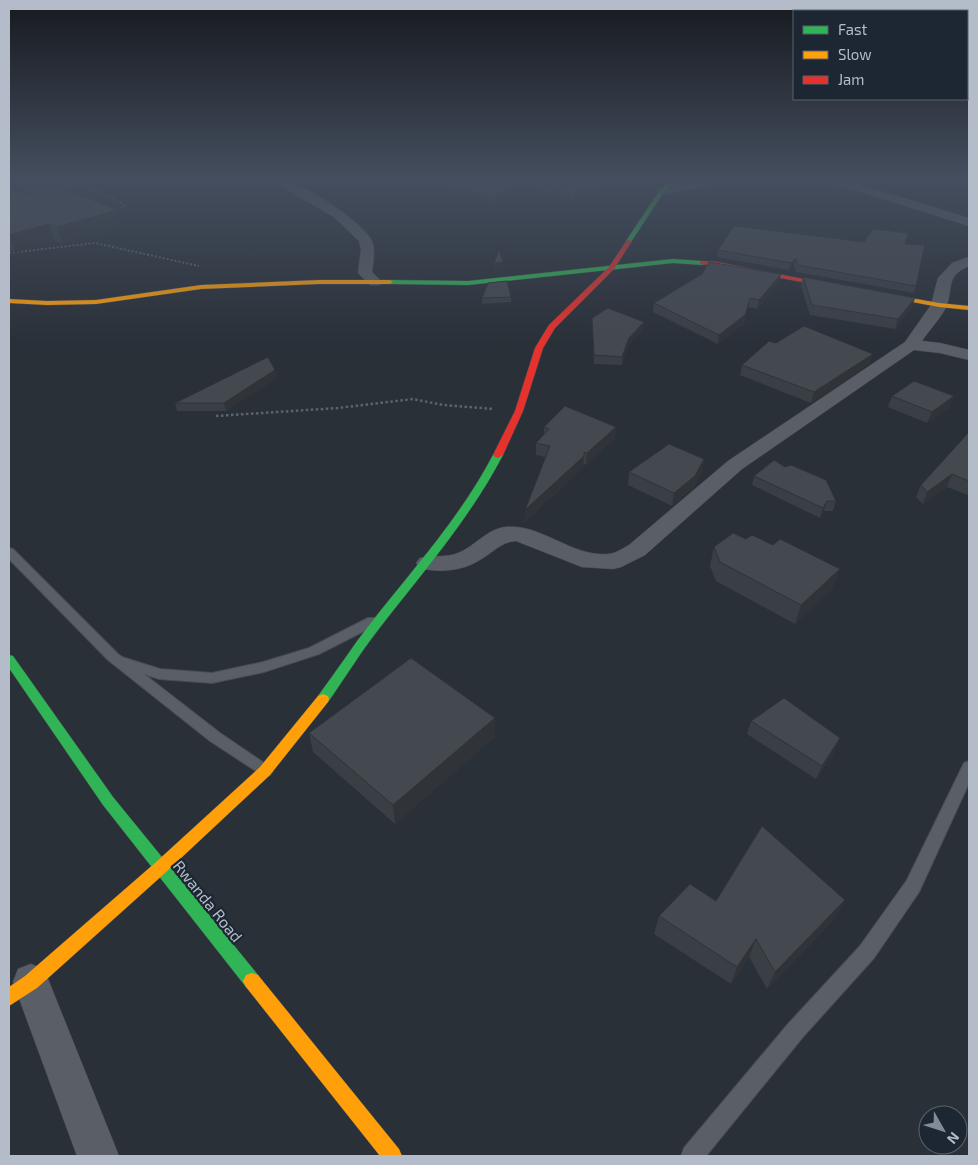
<svg xmlns="http://www.w3.org/2000/svg" width="978" height="1165" font-family="'Exo 2',sans-serif">
	<style>
		.lines { fill: none; stroke-linecap: round; stroke-linejoin: round }
		.lane-casing { stroke: #484c53; stroke-width: 2 }
		.street-casing { stroke: #484c53; stroke-width: 1 }
		.fast-casing { stroke: #484c53; stroke-width: 1 }
		.slow-casing { stroke: #484c53; stroke-width: 1 }
		.jam-casing { stroke: #484c53; stroke-width: 1 }
		.path-far1 { stroke: #5d636a; stroke-width: 2; stroke-dasharray: 2 2; stroke-linecap: butt }
		.path { stroke: #5d636a; stroke-width: 2.5; stroke-dasharray: 2.5 2.5; stroke-linecap: butt }
		.lane { fill: #5a5e66; fill-rule: evenodd }
		.street { fill: #5a5e66; fill-rule: evenodd }
		.fast { fill: #30b455; fill-rule: evenodd }
		.slow { fill: #ff9f0a; fill-rule: evenodd }
		.jam { fill: #e5322d; fill-rule: evenodd }
		.wall { fill: #3a3f45 }
		.shaded-wall { fill: #303338 }
		.building { fill: #444950; stroke: #303338 }
		.labels { text-anchor: middle; stroke-width: 4.5; stroke-linejoin: round; paint-order: stroke }
		.near-street-label { font-size: 16px; fill: #b4bcc9; stroke: #1d2633 }
	</style>
	<rect width="100%" height="100%" fill="#2a3038"/>
	<g class="lines">
		<g class="lane-casing">
			<path id="lane" d="M9,548L13,549L118,654L122,657L160,669L212,673L263,662L309,648L368,618H378L380,621L378,624L319,654L264,672L212,683L159,679L144,674L220,733L270,767L273,771L270,775L265,777L210,741L108,660L9,559Z
				M969,761V783L919,892L874,958L802,1038L706,1156H681L684,1148L788,1024L860,946L907,880L964,763Z"/>
		</g>
		<g class="street-casing">
			<path id="street" d="M269,179C273,179 280,178 284,180C305,185 363,222 372,241C376,251 373,262 372,272L382,282L380,285H370L358,273L361,249L359,241L334,217Z
				M705,179H730L725,182L662,195L656,191L662,187Z
				M781,179H835L857,184L969,218V226L855,190L830,185L786,182Z
				M969,257V266C946,276 953,286 947,305C942,317 929,330 922,341L940,343L969,350V360L940,353L914,350L742,469L645,555L621,567L613,569L582,567L516,541C502,541 490,555 478,561C462,571 438,573 420,568L416,563L420,558C432,555 446,558 458,553C474,547 487,529 505,527C541,523 571,557 608,554C615,554 623,548 629,545L728,461L905,342L931,305L938,278L952,263Z
				M31,964L44,969L119,1156H77L13,982L18,969Z"/>
		</g>
		<g class="fast-casing">
			<path id="fast" d="M672,179H678L664,192L631,242H627L626,241L660,190Z
				M673,259L702,261L705,263L702,265L673,263L468,285L390,284L387,282L390,280L468,281Z
				M498,452L503,455C469,520 422,573 378,630C360,653 345,678 328,702L323,704L318,702L317,699L318,696C336,672 352,647 370,624C413,569 460,518 493,455Z
				M9,655L13,656L113,797L258,975L261,981L258,987L252,989L246,987L103,805L9,668Z"/>
		</g>
		<g class="slow-casing">
			<path id="slow" d="M319,280H390L393,282L390,284H319L201,289L96,304L47,305L9,303V299L47,301L96,300L201,285Z
				M855,288L939,303L969,306V310L939,307L853,291L851,290Z
				M323,694L328,696L329,699L328,702L270,775L165,873L37,988L9,1006V987L25,976L155,863L260,767L318,696Z
				M252,973L258,975L399,1149L402,1156H380L246,987L243,981L246,975Z"/>
		</g>
		<g class="jam-casing">
			<path id="jam" d="M627,240L632,241L614,269L555,328L543,348L523,411L503,455L498,458L495,457L493,455L515,411L535,348L549,325L609,267Z
				M702,261L717,262L859,290L855,292L717,266L700,264V262Z"/>
		</g>
		<path class="path-far1" d="M82,182L98,179
			M9,195L79,183L122,203L124,206L121,208
			M9,253L95,243L199,266"/>
		<path class="path" d="M216,416L338,408L413,399L443,405L494,409"/>
		<use href="#lane" class="lane"/>
		<use href="#street" class="street"/>
		<use href="#fast" class="fast"/>
		<use href="#slow" class="slow"/>
		<use href="#jam" class="jam"/>
	</g>
	<path class="wall" d="M422,179H523L494,202Z
		M533,179H618L599,189L573,200L531,187V182Z
		M24,195L121,226L62,244L55,241L15,253L9,250V196Z
		M864,242L905,244L916,286L914,293L796,272L794,265L789,270L717,257L718,250Z
		M803,277L912,307L895,329L810,315L801,286Z
		M779,282L757,309L748,307L743,325L718,344L653,312L654,303Z
		M511,297V302L482,304V298Z
		M592,318L643,330L628,346L622,365L594,364L592,325Z
		M776,343L869,364L811,403L740,375L742,365Z
		M275,370L277,378L226,411H177L175,403Z
		M892,396H954L949,408L927,423L888,407Z
		M544,427H616L615,438L586,465L584,464L583,468L524,523L545,457L536,455V443L544,435Z
		M969,432V493L968,495L947,487L923,504L916,497L921,485Z
		M704,459L702,472L693,488L672,506L628,485L629,472Z
		M754,476L836,501L833,511H824L820,518L752,485Z
		M714,547L833,588L795,624L716,581L710,566Z
		M751,721L835,751L816,779L747,734Z
		M309,733L495,737L395,824L313,752Z
		M716,901L836,918L767,989L749,957L731,984L654,934L659,916Z"/>
	<path class="shaded-wall" d="M518,179H523L494,202V197Z
		M608,179H618L599,189L573,200V194Z
		M117,210L121,226L62,244L57,227Z
		M49,224L55,241L15,253L9,235Z
		M796,258L794,265L789,270L791,263Z
		M503,262V272L494,273V263Z
		M781,274L779,282L757,309L759,300Z
		M750,298L743,325L718,344L719,335Z
		M915,298L912,307L895,329L898,319Z
		M644,322L643,330L628,346L622,365V357L629,338Z
		M873,354L869,364L811,403L814,392Z
		M275,370L277,378L226,411L224,403Z
		M954,396L949,408L927,423L932,412Z
		M616,427L615,438L586,465L587,453Z
		M584,456L583,468L524,523L525,510Z
		M704,459L702,472L693,488L672,506L674,493Z
		M952,474L947,487L923,504L927,492Z
		M827,501L824,511L820,518L823,508Z
		M840,569L833,588L795,624L801,605Z
		M495,718V737L395,824L393,805Z
		M840,738L835,751L816,779L822,766Z
		M845,900L836,918L767,989L775,972Z
		M756,939L749,957L731,984L737,967Z"/>
	<path class="building" d="M436,179H518L494,197Z
		M533,179H608L600,184L573,194L531,182Z
		M61,188L117,210L57,227L49,224L9,235V196L15,192L24,195Z
		M734,226L864,242L873,229L908,233L905,244L925,245L916,286L798,265L796,258L791,263L718,250Z
		M499,249L503,262L494,263Z
		M709,262L781,274L759,300L750,298L745,315L719,335L654,303L702,274Z
		M803,277L915,298L898,319L812,305Z
		M507,281L511,297L482,298L488,283Z
		M608,308L644,322L629,338L622,357L594,355L592,318Z
		M804,326L873,354L814,392L742,365L769,341L776,343Z
		M268,357L275,370L224,403H175Z
		M914,381L954,396L932,412L892,396Z
		M565,406L616,427L587,453L584,452V456L525,510L550,446L536,443L549,429L544,427Z
		M969,432V481L952,474L927,492L921,485Z
		M669,444L704,459L695,476L674,493L629,472Z
		M774,460L785,467L791,465L826,480L836,501H827L823,508L754,476Z
		M733,533L746,539L752,535L773,545L780,539L840,569L801,605L720,562L714,547Z
		M411,658L495,718L393,805L309,733Z
		M784,698L840,738L822,766L751,721Z
		M762,826L845,900L775,972L756,939L737,967L659,916L690,884L716,901Z"/>
	<linearGradient id="sky" x2="0" y2="1"><stop stop-color="#171a1f"/><stop offset="0.52" stop-color="#444e5e"/><stop offset="1" stop-color="#444e5e" stop-opacity="0"/></linearGradient>
	<rect width="978" height="343" fill="url(#sky)"/>
	<g class="labels">
		<g class="near-street-label">
			<text transform="translate(208 901) rotate(51)" y="6">Rwanda Road</text>
		</g>
	</g>
	<rect width="978" height="1165" fill="none" stroke="#b4bcc9" stroke-width="20"/>
	<rect x="793" y="10" width="175" height="90" fill="#1d2633" stroke="#59626f"/>
	<rect x="803" y="26" width="25" height="8" fill="#30b455" stroke="#59626f"/>
	<text x="838" y="35" font-size="15" fill="#b4bcc9">Fast</text>
	<rect x="803" y="51" width="25" height="8" fill="#ff9f0a" stroke="#59626f"/>
	<text x="838" y="60" font-size="15" fill="#b4bcc9">Slow</text>
	<rect x="803" y="76" width="25" height="8" fill="#e5322d" stroke="#59626f"/>
	<text x="838" y="85" font-size="15" fill="#b4bcc9">Jam</text>
	<g transform="translate(943 1130) rotate(129)"><circle r="24" fill="#1d2633" stroke="#59626f"/>
	<path d="M0-4L9 19L0 12L-9 19Z" fill="#848b96"/>
	<text y="-8" font-size="14" font-weight="bold" text-anchor="middle" fill="#b4bcc9">N</text>
	</g>
</svg>
